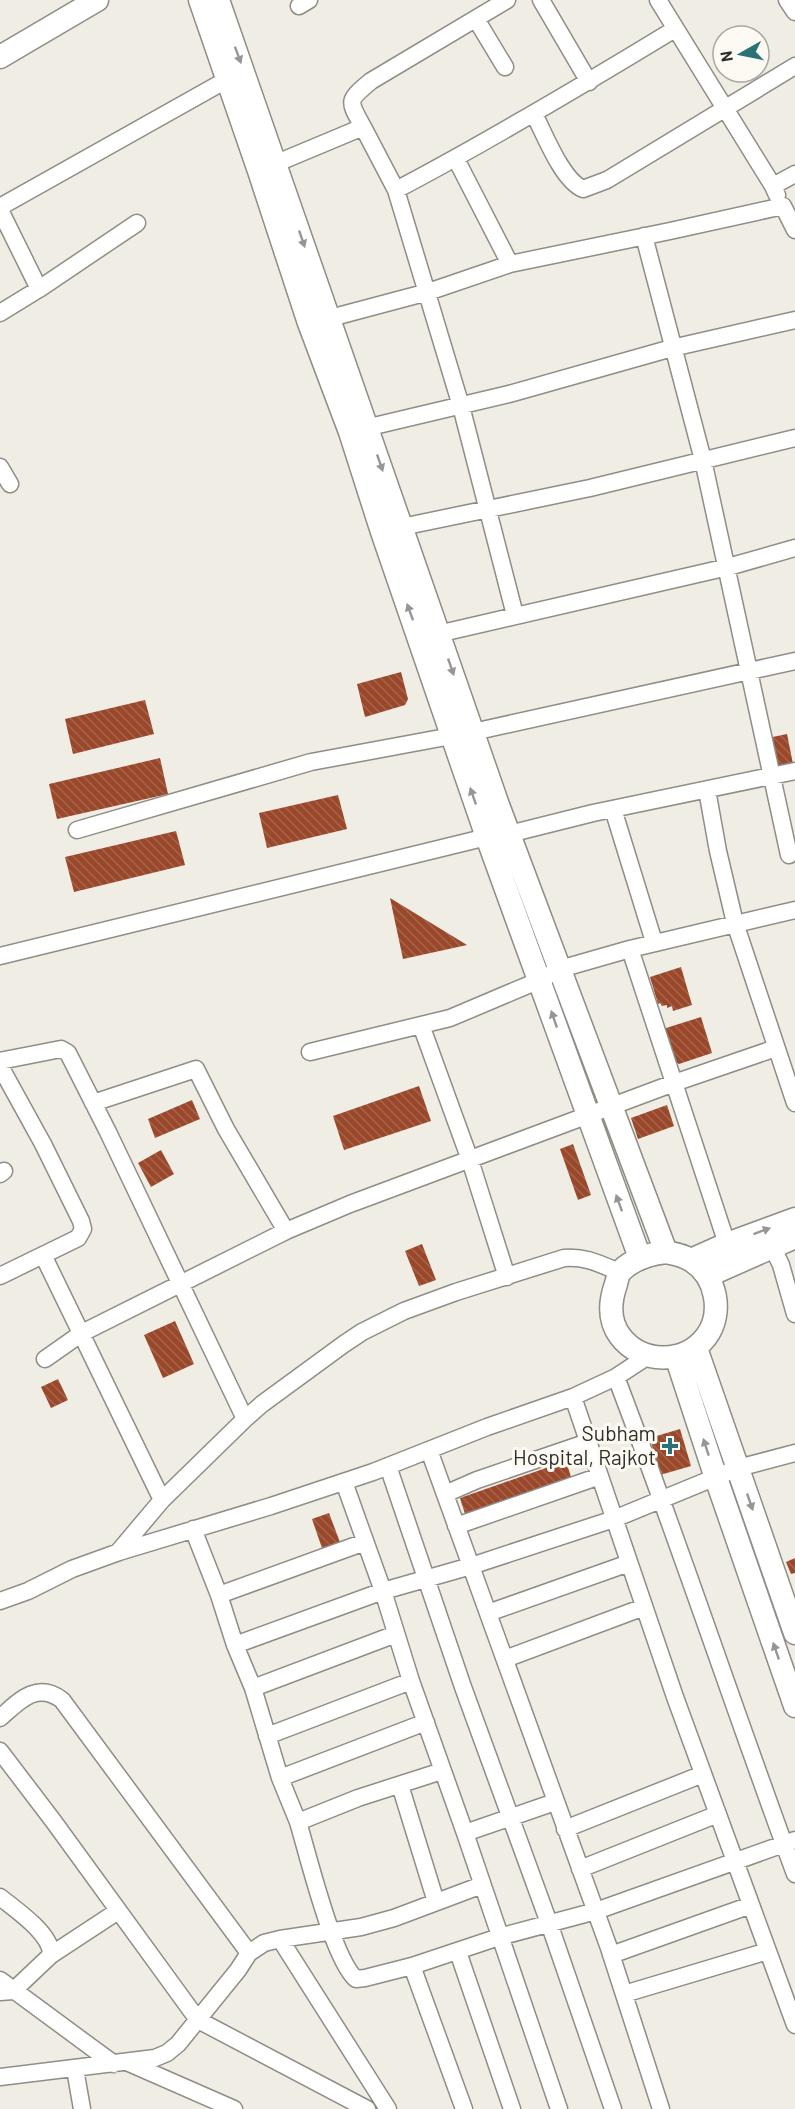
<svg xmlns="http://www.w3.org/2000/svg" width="795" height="2109" font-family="Barlow,sans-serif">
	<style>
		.building { fill: url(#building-back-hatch) }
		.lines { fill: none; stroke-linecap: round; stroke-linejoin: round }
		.minor-casing { stroke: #8f8d85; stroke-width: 19 }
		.secondary-casing { stroke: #8f8d85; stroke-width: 25 }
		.minor { stroke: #fff; stroke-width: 16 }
		.secondary { stroke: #fff; stroke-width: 22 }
		.oneway { fill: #979695 }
		.poi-dot { fill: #287278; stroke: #fcfaf2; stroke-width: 2 }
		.labels { text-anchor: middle; stroke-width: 6; stroke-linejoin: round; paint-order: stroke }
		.poi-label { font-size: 21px; fill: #2f2e2b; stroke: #fcfaf2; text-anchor: end }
	</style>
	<defs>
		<pattern id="building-back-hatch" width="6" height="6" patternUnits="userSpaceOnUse" patternTransform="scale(1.5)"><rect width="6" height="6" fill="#9a472a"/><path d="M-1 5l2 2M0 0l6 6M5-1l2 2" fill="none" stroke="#a4654f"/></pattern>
	</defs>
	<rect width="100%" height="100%" fill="#efede4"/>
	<path class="building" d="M401,672L408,699L405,705L365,717L357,684Z
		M145,700L154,734L73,754L65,719Z
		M787,734L793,764L774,768L768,738Z
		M160,758L168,794L57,819L49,784Z
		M338,795L347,829L267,848L259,813Z
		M176,831L185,865L74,892L65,857Z
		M390,898L467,945L403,959Z
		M681,967L692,1005L673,1011L672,1006L667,1008V1005L662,1006L660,1003L658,1004L650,977Z
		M701,1017L712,1053L679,1064L674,1061L663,1029Z
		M419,1086L431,1121L344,1150L333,1116Z
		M192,1100L200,1119L155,1138L148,1119Z
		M667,1105L674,1126L638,1139L631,1118Z
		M573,1144L591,1195L578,1200L560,1149Z
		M161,1150L174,1174L151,1187L138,1163Z
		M422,1244L436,1280L419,1286L405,1251Z
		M175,1321L194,1364L163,1378L144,1335Z
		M58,1379L68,1400L51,1408L41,1387Z
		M680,1429L691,1466L660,1475L650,1438Z
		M566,1461L571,1477L465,1514L460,1498Z
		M329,1513L341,1545L323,1551L312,1519Z
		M795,1558V1573L791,1574L786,1562Z"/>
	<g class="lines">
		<g class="minor-casing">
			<path id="minor" d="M541,0L589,82
				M658,0L773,186
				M787,0L795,12
				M299,6L309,0
				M476,19L505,67
				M534,114C545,135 562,180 583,189L607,180L795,66
				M363,127C348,100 347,101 371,81L507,0
				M456,159L510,264
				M265,168L363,127L396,190C491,140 583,85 675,29
				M396,190L461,406L515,615
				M777,195L773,186L795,174
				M0,207L228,79
				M0,210L39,289
				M644,236L703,460L789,855
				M0,313L39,289L137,223
				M319,321L428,292L510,264L670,231L783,206L795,230
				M357,430L509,394L672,348L795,320
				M0,467L10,484
				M392,529L590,488L795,438
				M429,636L728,567L795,548
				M707,790L718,851L735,923L795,1103
				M613,809L654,942
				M77,830L311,762L473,732L795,661
				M630,949L727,1244
				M0,956L487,837L509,834L593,813L795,771
				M421,1025L470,1160L507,1277
				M310,1052L450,1018L540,980L560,969L630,949L795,910
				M0,1061L61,1049L68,1053L108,1132L245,1419
				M0,1066L43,1144L81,1221L83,1229L78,1238L0,1276
				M93,1103L196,1069L226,1129L286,1231
				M0,1174L4,1171
				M772,1246L781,1265L795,1314
				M43,1255L162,1500
				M45,1359L82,1333L286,1231L350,1204L674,1083L776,1048
				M616,1377C679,1542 734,1709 795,1874
				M573,1397L675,1697L795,2025
				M429,1450L609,1948L661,2109
				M388,1466L463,1687L549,1923L613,2109
				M344,1482L383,1591L411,1681L465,1833L559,2109
				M445,1494L477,1480L588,1442
				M456,1526L600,1476
				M193,1529L219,1595L235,1645L253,1688L280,1778L298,1822L358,1798L442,1771
				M119,1551L162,1500L245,1419L262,1404L344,1344L362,1332L404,1311L456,1292L564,1258C585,1256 600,1264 619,1272
				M219,1595L365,1542
				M0,1601L28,1591L72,1569L119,1552L271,1506L373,1472L487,1427L573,1397L616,1377L648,1356
				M488,1613L629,1563
				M235,1645L383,1591L471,1566L614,1519L738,1468L795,1453
				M505,1659L644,1607
				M253,1688L396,1634
				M0,1718C19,1701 37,1681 62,1700L249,1953
				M267,1736L411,1681
				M0,1751L54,1822L198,2020L367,2109
				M280,1778L426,1722
				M400,1785L436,1902
				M298,1822C308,1855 333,1959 356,1979L365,1978L412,1966L499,1937L596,1911L795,1840
				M565,1829L703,1774
				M465,1833L555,1802
				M580,1869L718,1814
				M0,1897C16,1910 52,1934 51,1955L13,1991L0,1992
				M280,1939L388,2109
				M458,1952L512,2109
				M51,1955L118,1911
				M611,1955L751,1905
				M412,1966L464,2109
				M0,1980L114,2064
				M624,1994L768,1951
				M129,2063L234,2109
				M75,2069L82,2109
				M0,2077L155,2058L167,2053L178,2044L238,1970L249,1953L264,1943L280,1939L361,1927L394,1918L482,1885"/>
		</g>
		<g class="secondary-casing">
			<path id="secondary" d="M200,0L259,171L309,323L350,432L382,532L487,837L640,1258
				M218,0L498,805L666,1252
				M0,57L97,0
				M666,1252C675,1254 684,1255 692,1261C716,1276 724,1313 706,1337C684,1365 641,1364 620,1336C608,1320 610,1301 616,1284C617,1280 618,1274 621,1271C633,1259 649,1254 666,1252Z
				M691,1260L727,1244L795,1219
				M707,1276L795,1237
				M696,1348L795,1633
				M676,1356L716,1478L795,1706"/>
		</g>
		<use href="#minor" class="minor"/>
		<use href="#secondary" class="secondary"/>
	</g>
	<defs><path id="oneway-solid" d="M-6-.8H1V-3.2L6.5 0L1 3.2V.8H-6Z" transform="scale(1.5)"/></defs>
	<g class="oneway">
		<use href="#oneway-solid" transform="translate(238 55) rotate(70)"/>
		<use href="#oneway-solid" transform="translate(302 239) rotate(71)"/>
		<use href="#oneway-solid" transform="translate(380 463) rotate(71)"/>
		<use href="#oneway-solid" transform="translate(410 612) rotate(-110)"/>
		<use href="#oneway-solid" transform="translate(451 667) rotate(71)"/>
		<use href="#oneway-solid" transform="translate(473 796) rotate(-109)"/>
		<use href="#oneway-solid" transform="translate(554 1019) rotate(-109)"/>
		<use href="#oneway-solid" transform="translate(619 1203) rotate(-110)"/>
		<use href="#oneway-solid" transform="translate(762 1231) rotate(-20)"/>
		<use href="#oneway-solid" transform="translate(706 1447) rotate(-108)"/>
		<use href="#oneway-solid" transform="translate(750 1502) rotate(71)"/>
		<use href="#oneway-solid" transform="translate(776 1651) rotate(-109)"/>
	</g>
	<path class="poi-dot" d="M667 1437h6v6h6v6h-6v6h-6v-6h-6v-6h6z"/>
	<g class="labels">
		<g class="poi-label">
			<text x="656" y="1441">Subham<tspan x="656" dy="24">Hospital, Rajkot</tspan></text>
		</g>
	</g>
	<g transform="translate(741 54) rotate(261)"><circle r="28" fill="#fcfaf2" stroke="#aaa8a2" stroke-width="1.5"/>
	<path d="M0-4.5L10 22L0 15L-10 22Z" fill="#287278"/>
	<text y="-9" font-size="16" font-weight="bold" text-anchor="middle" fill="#2f2e2b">N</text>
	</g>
</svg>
